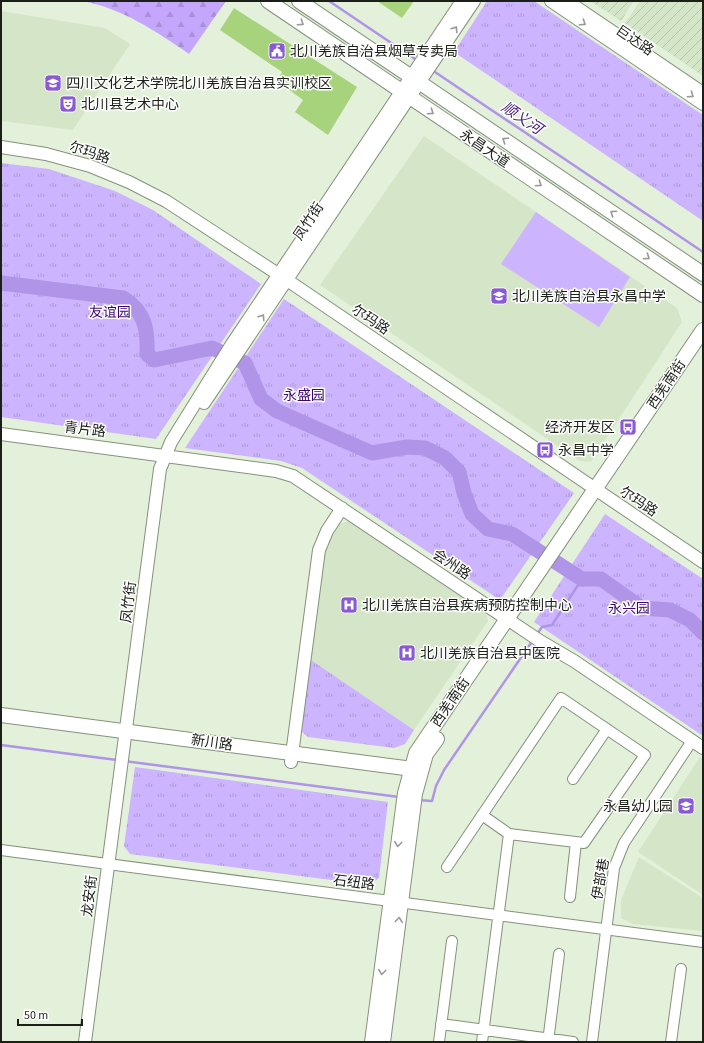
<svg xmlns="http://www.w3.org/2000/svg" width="704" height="1043" font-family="'Source Sans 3','Noto Sans SC',sans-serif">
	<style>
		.built { fill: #d5e5c8 }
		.industrial { fill: url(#industrial-furrows) }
		.grass { fill: url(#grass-tufts) }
		.forest { fill: url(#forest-firs) }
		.garden { fill: #ccb4fe }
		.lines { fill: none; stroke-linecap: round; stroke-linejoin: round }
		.stream { stroke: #b094e8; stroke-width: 2.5 }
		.river { stroke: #b094e8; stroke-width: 15 }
		.building { fill: #a7d37d }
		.minor-casing { stroke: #85917c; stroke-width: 12 }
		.tertiary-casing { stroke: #85917c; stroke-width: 14 }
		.secondary-casing { stroke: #85917c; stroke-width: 16 }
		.minor { stroke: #fff; stroke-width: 10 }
		.tertiary { stroke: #fff; stroke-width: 12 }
		.secondary { stroke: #fff; stroke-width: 14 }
		.oneway { stroke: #989a97 }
		.labels { text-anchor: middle; stroke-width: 3; stroke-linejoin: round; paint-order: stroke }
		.street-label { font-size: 14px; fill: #1a1f17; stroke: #fff }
		.poi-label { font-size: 14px; fill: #1a1f17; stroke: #fff; text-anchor: start }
		.park-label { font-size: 14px; fill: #3c086f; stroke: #fff }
		.water-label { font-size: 15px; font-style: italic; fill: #45187a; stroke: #fff }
	</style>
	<defs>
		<pattern id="industrial-furrows" width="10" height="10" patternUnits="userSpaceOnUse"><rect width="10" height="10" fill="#d5e5c8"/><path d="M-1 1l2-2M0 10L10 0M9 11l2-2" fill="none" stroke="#b6c4ab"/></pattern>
		<pattern id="grass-tufts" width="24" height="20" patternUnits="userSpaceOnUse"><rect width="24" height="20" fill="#ccb4fe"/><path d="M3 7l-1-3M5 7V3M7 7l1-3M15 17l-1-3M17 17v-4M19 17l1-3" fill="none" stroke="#af9ad9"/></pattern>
		<pattern id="forest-firs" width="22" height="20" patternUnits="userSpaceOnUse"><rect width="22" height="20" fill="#c4a7fd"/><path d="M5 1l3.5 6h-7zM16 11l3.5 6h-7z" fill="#a88fd8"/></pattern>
	</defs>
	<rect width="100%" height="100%" fill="#e4f1da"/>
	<path class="built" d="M1,11L105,28L130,44L73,130L1,121Z
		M424,136L677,308L682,322L591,462L580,461L320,285Z
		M350,521L486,614L488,621L414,730L311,660L326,548L339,524Z
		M700,757L703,759V895L638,852Z
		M639,857L703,898V931L633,924L621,918V900Z"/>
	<path class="industrial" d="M590,1H634L621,21Z
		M640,1H703V76L625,23Z"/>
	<path class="grass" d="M487,1H534L703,115V221L454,52Z
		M1,163L49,169L115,191L153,210L261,284L156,439L1,417Z
		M284,299L574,493L500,600L302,468L281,461L185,448Z
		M605,514L703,579V736L534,622Z
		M311,660L414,730L405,744L394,748L308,737L301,731Z
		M135,767L388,802L379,878L370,885L130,854L124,846Z"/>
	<path class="forest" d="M82,1H226L189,54C157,32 122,8 82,1Z"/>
	<path class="garden" d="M536,212L630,277L599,327L501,264Z"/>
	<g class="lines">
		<path class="stream" d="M329,1L418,61
			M432,70L703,252
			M537,634L542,627L552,625L582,579
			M1,745L117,760
			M124,761L399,797
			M418,800L432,801L436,786L444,770L533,640"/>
		<path class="river" d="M1,283L123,298C145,311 148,330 147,354L154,360L212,348L245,363L261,399L277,411L372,453L407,447L425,448L445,458L459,472L464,493L472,514L488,529L512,534L582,579H601L642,608L670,610L690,620L703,633"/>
	</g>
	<path class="building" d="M377,1H414L402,18Z
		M234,8L357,87L328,135L295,112L303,100L277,81L282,72L220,30Z"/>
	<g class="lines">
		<g class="minor-casing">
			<path id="minor" d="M573,779L607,729
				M1,850L703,942
				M447,867L561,698L645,755L584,843L509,834L482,815
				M570,897L576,842
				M441,1024L573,1042
				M439,1042L452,941
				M482,1042L509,834
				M548,1042L559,954
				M592,1042L614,868L624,843L692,741
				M671,1042L681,969"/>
		</g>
		<g class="tertiary-casing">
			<path id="tertiary" d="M551,1L703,104
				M567,1L703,93
				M1,147L46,154L90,166L129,182L166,201L287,280L703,562
				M204,403L474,1
				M1,434L276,471L293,476L540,641L574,661L703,748
				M291,762L319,550L327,531L342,508
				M85,1042L160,469L171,442L232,344L462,1"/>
		</g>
		<g class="secondary-casing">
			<path id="secondary" d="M268,1L703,295
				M299,1L703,274
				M1,715L420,770
				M372,1042L405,793L416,753L703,330
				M383,1042L415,794L426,754L437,739"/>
		</g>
		<use href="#minor" class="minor"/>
		<use href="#tertiary" class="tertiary"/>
		<use href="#secondary" class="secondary"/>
	</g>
	<defs><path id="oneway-chevron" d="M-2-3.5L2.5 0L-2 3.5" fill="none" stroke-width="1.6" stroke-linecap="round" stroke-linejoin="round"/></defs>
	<g class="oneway">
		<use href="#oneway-chevron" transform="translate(301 23) rotate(34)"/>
		<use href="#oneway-chevron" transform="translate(583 23) rotate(34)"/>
		<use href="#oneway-chevron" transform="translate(455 29) rotate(-56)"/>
		<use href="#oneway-chevron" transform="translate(691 95) rotate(34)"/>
		<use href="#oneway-chevron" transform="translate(431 112) rotate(34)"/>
		<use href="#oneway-chevron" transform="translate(505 140) rotate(-146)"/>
		<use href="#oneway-chevron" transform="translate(539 184) rotate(34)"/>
		<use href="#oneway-chevron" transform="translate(613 213) rotate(-146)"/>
		<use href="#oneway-chevron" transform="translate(647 257) rotate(34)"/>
		<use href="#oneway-chevron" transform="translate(262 317) rotate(-56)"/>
		<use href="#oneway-chevron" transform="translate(398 844) rotate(97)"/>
		<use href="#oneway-chevron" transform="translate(399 920) rotate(-83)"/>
		<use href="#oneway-chevron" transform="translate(382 972) rotate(97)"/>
	</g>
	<defs>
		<g id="civic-square" transform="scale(0.9)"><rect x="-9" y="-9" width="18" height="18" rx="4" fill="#895ad3" stroke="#fff"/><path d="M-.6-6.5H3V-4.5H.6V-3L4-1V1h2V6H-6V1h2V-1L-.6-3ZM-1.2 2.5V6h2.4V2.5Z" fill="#fff"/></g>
		<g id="university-square" transform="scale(0.9)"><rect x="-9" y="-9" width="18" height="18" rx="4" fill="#895ad3" stroke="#fff"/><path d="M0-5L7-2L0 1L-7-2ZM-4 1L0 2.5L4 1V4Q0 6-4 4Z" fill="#fff"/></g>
		<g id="theatre-square" transform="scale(0.9)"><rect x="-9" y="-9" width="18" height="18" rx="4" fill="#895ad3" stroke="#fff"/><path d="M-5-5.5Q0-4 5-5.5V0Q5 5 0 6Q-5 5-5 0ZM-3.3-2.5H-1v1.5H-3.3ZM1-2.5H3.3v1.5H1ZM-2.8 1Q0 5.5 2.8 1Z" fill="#fff"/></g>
		<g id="school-square" transform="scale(0.9)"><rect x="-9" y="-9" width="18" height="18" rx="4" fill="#895ad3" stroke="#fff"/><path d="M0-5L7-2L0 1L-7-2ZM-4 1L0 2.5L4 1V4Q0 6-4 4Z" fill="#fff"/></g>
		<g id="bus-square" transform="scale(0.9)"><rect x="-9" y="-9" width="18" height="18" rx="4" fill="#895ad3" stroke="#fff"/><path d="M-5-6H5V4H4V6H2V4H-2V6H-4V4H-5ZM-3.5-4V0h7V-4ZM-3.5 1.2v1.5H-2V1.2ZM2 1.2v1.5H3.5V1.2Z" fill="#fff"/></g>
		<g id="hospital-square" transform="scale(0.9)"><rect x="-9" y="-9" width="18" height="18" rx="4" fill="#895ad3" stroke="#fff"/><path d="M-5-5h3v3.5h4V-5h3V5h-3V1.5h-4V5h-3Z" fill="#fff"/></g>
	</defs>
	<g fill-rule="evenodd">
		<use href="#civic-square" x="277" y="51"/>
		<use href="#university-square" x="53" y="83"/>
		<use href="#theatre-square" x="68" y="104"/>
		<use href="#school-square" x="499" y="296"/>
		<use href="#bus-square" x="628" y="427"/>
		<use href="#bus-square" x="545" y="450"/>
		<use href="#hospital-square" x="349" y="605"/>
		<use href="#hospital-square" x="407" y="653"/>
		<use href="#school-square" x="686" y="806"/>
	</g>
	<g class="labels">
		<g class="street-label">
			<text transform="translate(635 40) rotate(34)" y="5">巨达路</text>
			<text transform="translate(485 148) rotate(34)" y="5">永昌大道</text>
			<text transform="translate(90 152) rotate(18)" y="5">尔玛路</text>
			<text transform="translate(308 221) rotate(-56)" y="5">凤竹街</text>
			<text transform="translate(371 319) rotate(34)" y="5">尔玛路</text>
			<text transform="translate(666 384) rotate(-56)" y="5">西羌南街</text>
			<text transform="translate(85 429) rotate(7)" y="5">青片路</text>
			<text transform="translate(639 501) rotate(34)" y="5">尔玛路</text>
			<text transform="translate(452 564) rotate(34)" y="5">会州路</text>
			<text transform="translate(128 602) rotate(-83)" y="5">凤竹街</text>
			<text transform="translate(450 702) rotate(-56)" y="5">西羌南街</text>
			<text transform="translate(212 742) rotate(8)" y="5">新川路</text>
			<text transform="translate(600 879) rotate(-80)" y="5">伊部巷</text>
			<text transform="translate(354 882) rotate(7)" y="5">石纽路</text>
			<text transform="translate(89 896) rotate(-83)" y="5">龙安街</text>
		</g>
		<g class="poi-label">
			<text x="290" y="56">北川羌族自治县烟草专卖局</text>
			<text x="66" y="88">四川文化艺术学院北川羌族自治县实训校区</text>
			<text x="81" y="109">北川县艺术中心</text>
			<text x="512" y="301">北川羌族自治县永昌中学</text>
			<text x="615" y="432" text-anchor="end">经济开发区</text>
			<text x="558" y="455">永昌中学</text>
			<text x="362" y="610">北川羌族自治县疾病预防控制中心</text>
			<text x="420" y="658">北川羌族自治县中医院</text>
			<text x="673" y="811" text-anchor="end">永昌幼儿园</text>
		</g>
		<g class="park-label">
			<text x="110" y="317">友谊园</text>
			<text x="304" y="400">永盛园</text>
			<text x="629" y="613">永兴园</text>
		</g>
		<g class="water-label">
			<text transform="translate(522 118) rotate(34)" y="5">顺义河</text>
		</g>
	</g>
	<rect width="704" height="1043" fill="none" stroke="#1a1f17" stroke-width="4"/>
	<path d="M18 1019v6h64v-6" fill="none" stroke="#1a1f17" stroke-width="2"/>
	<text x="24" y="1019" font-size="12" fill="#1a1f17" stroke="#ffffff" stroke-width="3" paint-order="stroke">50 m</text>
</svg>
